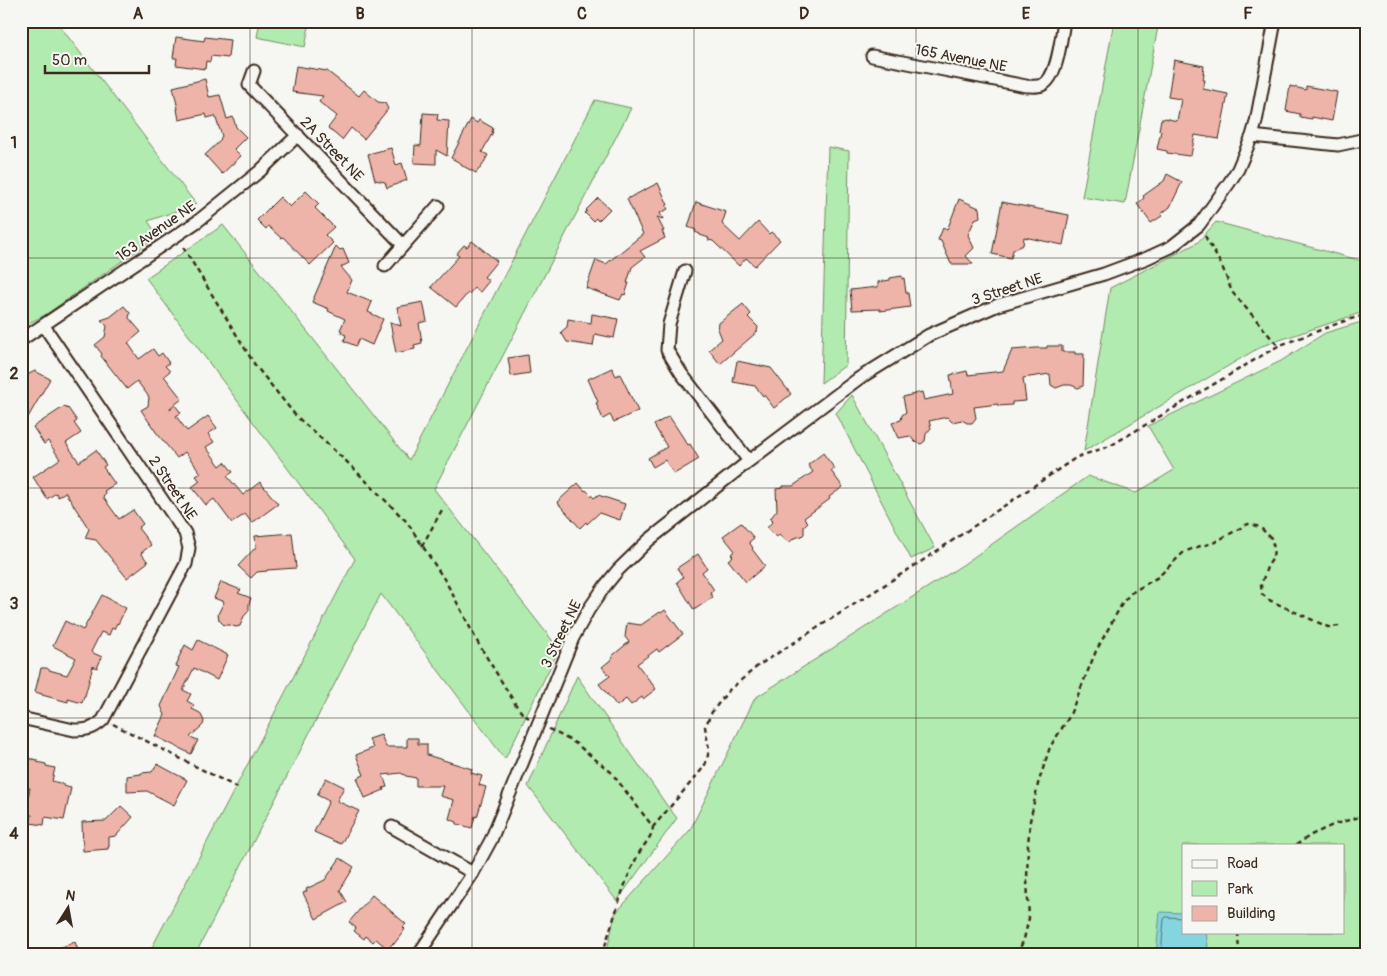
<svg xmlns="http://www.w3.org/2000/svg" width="1387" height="976" font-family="Pangolin,sans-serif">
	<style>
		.green { fill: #b1ebaf; stroke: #768a66; fill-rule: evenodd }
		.water { fill: #85d5e1; stroke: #679193 }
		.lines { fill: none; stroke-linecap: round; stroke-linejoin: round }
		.shore { stroke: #596e6c; stroke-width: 1 }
		.building { fill: #eeb4a9; stroke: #3b2a1e }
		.minor-casing { stroke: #3b2a1e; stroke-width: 15 }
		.path { stroke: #3b2a1e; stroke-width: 2.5; stroke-dasharray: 5 4; stroke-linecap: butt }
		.minor { stroke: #f6f6f2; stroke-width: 11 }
		.grid { fill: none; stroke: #3b2a1e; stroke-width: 1; stroke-opacity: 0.55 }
		.labels { text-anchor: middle; stroke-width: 4; stroke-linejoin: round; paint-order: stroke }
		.street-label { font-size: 15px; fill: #3b2a1e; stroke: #f6f6f2 }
		.neatline { fill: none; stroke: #3b2a1e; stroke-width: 2 }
		.grid-label { font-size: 16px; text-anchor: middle; font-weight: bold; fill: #3b2a1e }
	</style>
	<rect width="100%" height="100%" fill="#f6f6f2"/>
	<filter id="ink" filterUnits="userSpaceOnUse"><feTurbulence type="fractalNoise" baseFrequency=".02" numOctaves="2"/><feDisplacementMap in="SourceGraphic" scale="10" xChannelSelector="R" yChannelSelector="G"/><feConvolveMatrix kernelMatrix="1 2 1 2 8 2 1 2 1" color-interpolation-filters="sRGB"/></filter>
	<g filter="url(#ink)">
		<path class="green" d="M21,21H56L196,204L148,221L158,236L45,315L21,327Z
			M260,21H310L305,47L257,37Z
			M1114,21H1159L1125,204L1082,197Z
			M595,100L631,108L434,489L559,649L505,759L381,594L195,955H148L355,559L146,278L223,225L409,460Z
			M828,147L849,151L846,365L821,383Z
			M1216,222L1366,262V311L1262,346L1084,451L1110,288L1197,243Z
			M1366,322V955H606L615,914L690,830L755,698L964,564L1088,476L1136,493L1174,470L1148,426L1281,361L1325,333L1358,323ZM1183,845H1343V932H1183Z
			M852,395L935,548L911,559L836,413Z
			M577,676L668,807L677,818L617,901L528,786Z"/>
		<path class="water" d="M1160,912L1183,913V932H1206L1209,955H1156Z"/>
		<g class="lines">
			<path class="shore" d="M1161,955L1164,919L1166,917L1183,918"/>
		</g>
		<path class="building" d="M176,37L204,41L205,37L230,40L228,58L211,56L210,62L206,61L205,69L176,65L177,58H173Z
			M1174,60L1204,66L1203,73L1204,74L1203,80H1205L1203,89L1228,94L1219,139L1195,135L1191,155H1190L1189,156L1167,153V151L1157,149L1161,131L1159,130L1161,119H1164L1165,118L1177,121L1181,99L1168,97Z
			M296,66L327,71L359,96L364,90L378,102L385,103L388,109L364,139L351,128L342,140L328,128L337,116L319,102L323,96L292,92Z
			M205,79L209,97L220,95L227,119L233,117L236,127L246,137L234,149L241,156L222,174L205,155L221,140L220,139L222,136L215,116L207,118L206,114L179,120L177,109H178L173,87Z
			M1290,86L1306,90V86L1337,92L1332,121L1312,117V119L1300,117V114L1286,111Z
			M423,113L438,114L437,120L449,121L447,156L436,150V164L414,163L415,145L421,146Z
			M471,119L477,123L479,120L493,128L492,131L493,132L482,152L488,155L481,168L479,169L476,173L461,165L462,164L451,158Z
			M391,148L396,165L402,163L407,180L387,188L385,182L375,180L368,154Z
			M1167,174L1182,182L1170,207L1161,214L1162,216L1151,223L1137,204L1144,198L1143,196L1164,181Z
			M658,183L668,205L666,206L668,209L660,213L663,219L657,217L664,231H662L665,238L640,251L645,257L632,267L627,283H629L625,295L623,294L620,300L586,288L596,260L606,264L643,234L627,199Z
			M306,191L319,204L315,208L334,227L325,235L333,243L310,265L283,237L281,238L268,226L266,229L257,220L280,197L290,207Z
			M598,198L610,209L598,221L596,218L593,221L585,213L587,211L586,210Z
			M959,199L979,208L980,217L975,219L968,235L974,248L966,256L973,264H951L941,241L938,240L943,228L947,230Z
			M696,202L726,212L722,224L740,241L758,222L769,234L771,232L780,240L755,266L746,258L739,266L713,241L708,240L709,238L700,235V234L695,232L696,230L688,227Z
			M1002,202L1069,215L1063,245L1024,237L1023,245L1013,250L1011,258L992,254Z
			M472,241L497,261L484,277L489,281L480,292L474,288L469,294L468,293L456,307L431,287L459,256L456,254L464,245L467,247Z
			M336,246L340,250L343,249L349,263L341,267L352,280L347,292L372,302L368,312L383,319L372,345L359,339L356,346L344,341L346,335L341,333L342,331L340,330L345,319L328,311L329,309L312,302Z
			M902,276V279L904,278L906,293H908L910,307L880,311V309L852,310L850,290L878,287V282L890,280V278Z
			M423,302L427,321L419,323L422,343L414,345L415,349L396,353L390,322L401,326L397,307Z
			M743,304L751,314L748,317L758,327L757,332L720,364L709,350L722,339L718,329L719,323Z
			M124,306L130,313L129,318L141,332L128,343L139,359L153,349L158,356L162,353L169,363L165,366L170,371L164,376L182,399L170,408V409L175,405L181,413L176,416L187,431L208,416L217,428L208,434L214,442L206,447L220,466L225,462L233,472L227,476L243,495L260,482L278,504L252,523L245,514L232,523L214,499L206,505L192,487L200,481L196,476L201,473L185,452L177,458L156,432L141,410L148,406L149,397L137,381L127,389L101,356L102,354L95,345L105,337L107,326L101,320L110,317Z
			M592,314L618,319L614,338L595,334L593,346L567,342L561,332L567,327L568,319L591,323Z
			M1047,346H1062V352H1075V354H1084L1083,386L1078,388L1071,385H1064L1056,388L1051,385L1050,374L1023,378L1026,401L1012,402V405L998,406V404L974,407L976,418L972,423H967L962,420L952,422L947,417L929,421L931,428L926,434L925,441L921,444L915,442L910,436L899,438L892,423L901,420L902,415L906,412L903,397L922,392L924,400L953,394L950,375L967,371L968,375L1003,371L1012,350L1036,348H1047Z
			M528,355L530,373L511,376L508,358Z
			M737,361L771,368L791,394L774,408L764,395L763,396L755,386L733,382Z
			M612,368L616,376L620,374L638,411L614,422L610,415L603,419L596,403L598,402L588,379Z
			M35,371L50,379L27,419L21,410V378Z
			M65,406L67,409L68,408L77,421L74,423L81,433L66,443L79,462L96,450L106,465L103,467L115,484L104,491L106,494L103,497L119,519L133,510L143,524L138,528L151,545L141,553L148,562L127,578L96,540L85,538L89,529L65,492L58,497L56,493L47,499L33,477L60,459L48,441L44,444L33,427Z
			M669,416L688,445L690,444L699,459L674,474L665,460L653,467L648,458L667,447L654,425Z
			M823,453L835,469L831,471L843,487L829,497L830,499L804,518L808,522L804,526V534L802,536L794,538L789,543L779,534L777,537L767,528L773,521L770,519L777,510L776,489L783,488V486H793L813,472L808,465Z
			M578,483L585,491L586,490L594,498L598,495L625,504L620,520L599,513L587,524L586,522L580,528L557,502Z
			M741,523L754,538L749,542L753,548L752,549L765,566L746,582L728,560L733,556L731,554L735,551L723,536Z
			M292,533L296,568L267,570V571L257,572L251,578L238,566L256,547L255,536Z
			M698,554L707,568L702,572L714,590L710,593L713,597L694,610L677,582L683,577L677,568Z
			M221,582L241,590L238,593L251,598L249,604V611L244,616L240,626L236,627L230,625H224L219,620L218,614L224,602L214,598Z
			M102,595L126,608L118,624L117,623L114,629L112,628L109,635L101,632L91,652L102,657L97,668L93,666L85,696H84L82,703L68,699V702L42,695V694L35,692L41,668H47L49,670L67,675L76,658L53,646L65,621L83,630Z
			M665,610L683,634L659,652L657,649L637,664L656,689L643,699L642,697L631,705L626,699L617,706L599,684L610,676L602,667L613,658L612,656L629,642L625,637L627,623L641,625L660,612L661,613Z
			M198,640L228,655L217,680L194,668L183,690L191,694L187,701L194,705L192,709L200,713L204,721L203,725L190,737L198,740L191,754L155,736L165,715L161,706L179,667L176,666L179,660L178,659L185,645L193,650Z
			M381,735L386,747H407V738H418V744H427V755L472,769L471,773L482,776L479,785L486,787L477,817L475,816L472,828L457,824V822L449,819L454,800L440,796L443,786H416V778L406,776L401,773L383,775L387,787L383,788L384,790L365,798L357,778L364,775L356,755L373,748L369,739Z
			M26,758L38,760L37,762L46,764V766L55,768L52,781L63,784V786L71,788L64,820L45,817L44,825L30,823L32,815L27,814L29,803H27L30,788L21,786Z
			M157,764L187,780L174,805L147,791L127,792V776L141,774V773L152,772Z
			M326,778L344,787L337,801L359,811L341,844L314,832L329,801L317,795Z
			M121,806L133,817L116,836L109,837V847H108V849L83,851L82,822L106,821Z
			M340,858L354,867L340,890L347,902L316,919L303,893L307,891L306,889L325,880Z
			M372,895L406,924L403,927L405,929L401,935L394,944L393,943L388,949L376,939L373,942L366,936L364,939L354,931L356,928L349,922Z
			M75,942L80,955H43V954Z"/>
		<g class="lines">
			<g class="minor-casing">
				<path id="minor" d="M872,56L1026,86C1031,86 1037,87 1042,85C1058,78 1061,37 1064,21
					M254,71L249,85L403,245
					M1252,136L1338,145L1366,139
					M385,266L438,206
					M685,271L669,324L667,350L681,373L749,461
					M21,340L198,221L260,171L298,135
					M21,718L74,730C88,730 93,729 103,720L186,564L189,548L185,533L44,326
					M392,827L473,873
					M418,955L473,873L491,840L573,638L589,609L605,586L618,570L649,540L749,461L858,379L929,335L998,305L1104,274L1147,258L1171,247L1199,225L1229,183L1238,169L1252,136L1256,122L1275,21"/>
			</g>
			<path class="path" d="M1205,236L1222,266L1232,292L1253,316L1278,346
				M183,247L255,365L296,416L346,461L407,522L446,582L461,610L478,643L516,705L522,713L529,718
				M422,546L443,508
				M113,724L238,788
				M549,729L575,743L611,772L653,827L704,767L707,760L709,749L705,727L712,712L728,691L759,665L922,561L1077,457L1110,446L1278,346L1347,320L1366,315
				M1296,845L1311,835L1335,824L1366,815
				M1238,932L1239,955
				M602,955C606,944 609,932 613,921C620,898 627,876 638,855C643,845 652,838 653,827
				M1017,955L1024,939L1029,918L1027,880L1028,845L1030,821L1038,784L1050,747L1069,717L1096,651L1123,602L1131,593L1158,577L1184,552L1197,547L1213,543L1248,524L1260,527L1271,538L1274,548L1273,558L1267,567L1261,585L1262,594L1269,600L1328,627L1340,626"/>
			<use href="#minor" class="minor"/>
		</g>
	</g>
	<path class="grid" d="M250,21V955M472,21V955M694,21V955M916,21V955M1138,21V955M21,258H1366M21,488H1366M21,718H1366"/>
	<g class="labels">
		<g class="street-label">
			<text transform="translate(961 58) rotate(11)" y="5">165 Avenue NE</text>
			<text transform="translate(332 149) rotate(46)" y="5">2A Street NE</text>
			<text transform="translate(156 231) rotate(-35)" y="5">163 Avenue NE</text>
			<text transform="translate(1007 289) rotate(-18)" y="5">3 Street NE</text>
			<text transform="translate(173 488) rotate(56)" y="5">2 Street NE</text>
			<text transform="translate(561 634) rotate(-64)" y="5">3 Street NE</text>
		</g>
	</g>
	<rect width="1387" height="976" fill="none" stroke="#f6f6f2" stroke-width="55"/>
	<rect x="1182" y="844" width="162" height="90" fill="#f6f6f2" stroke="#aba49d"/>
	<rect x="1192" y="860" width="25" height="8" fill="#f6f6f2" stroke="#aba49d"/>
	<text x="1227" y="868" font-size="15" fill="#3b2a1e">Road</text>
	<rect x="1192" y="881" width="25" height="15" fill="#b1ebaf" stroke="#aba49d"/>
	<text x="1227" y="894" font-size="15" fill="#3b2a1e">Park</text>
	<rect x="1192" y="906" width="25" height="15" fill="#eeb4a9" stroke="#aba49d"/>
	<text x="1227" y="918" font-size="15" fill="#3b2a1e">Building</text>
	<g transform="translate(68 908) rotate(11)" stroke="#f6f6f2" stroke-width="4" paint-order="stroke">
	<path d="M0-4L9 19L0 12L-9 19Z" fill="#3b2a1e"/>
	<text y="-8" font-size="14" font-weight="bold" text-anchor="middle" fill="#3b2a1e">N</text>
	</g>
	<path d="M45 65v8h104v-8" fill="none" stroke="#3b2a1e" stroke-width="2.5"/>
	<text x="52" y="65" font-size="15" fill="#3b2a1e" stroke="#f6f6f2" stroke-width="4" paint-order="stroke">50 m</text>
	<rect x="28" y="28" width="1332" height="920" class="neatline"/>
	<g class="grid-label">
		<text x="138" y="19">A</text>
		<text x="360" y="19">B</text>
		<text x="582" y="19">C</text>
		<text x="804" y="19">D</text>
		<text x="1026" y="19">E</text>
		<text x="1248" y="19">F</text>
		<text x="14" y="148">1</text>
		<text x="14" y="379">2</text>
		<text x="14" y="609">3</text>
		<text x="14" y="839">4</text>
	</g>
</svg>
